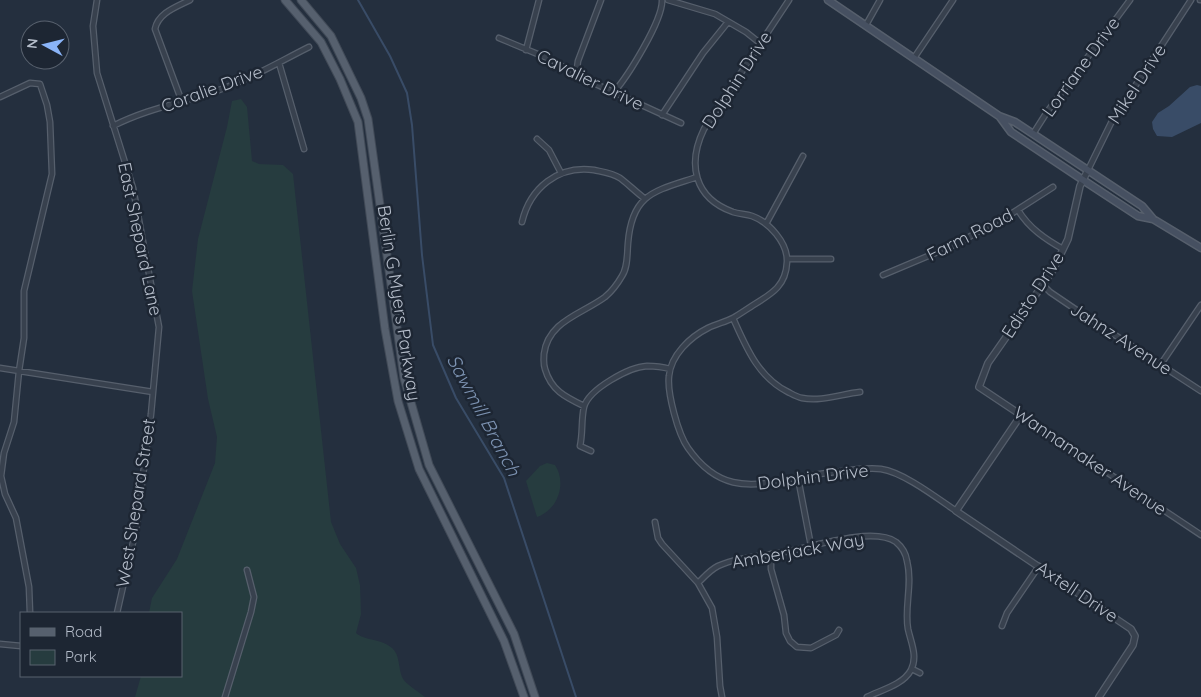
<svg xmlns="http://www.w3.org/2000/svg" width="1201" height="697" font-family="Quicksand,sans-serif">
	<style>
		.green { fill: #263c3f }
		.water { fill: #394c67 }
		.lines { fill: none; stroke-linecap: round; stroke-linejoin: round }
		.stream { stroke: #394c67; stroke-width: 2 }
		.minor-casing { stroke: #565f6c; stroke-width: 7 }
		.tertiary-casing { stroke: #565f6c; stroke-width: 8 }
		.secondary-casing { stroke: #565f6c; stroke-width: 9 }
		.primary-casing { stroke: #414a57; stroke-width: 9 }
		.minor { stroke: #38414e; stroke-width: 4.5 }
		.tertiary { stroke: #38414e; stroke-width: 5.5 }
		.secondary { stroke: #465061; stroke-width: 6 }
		.primary { stroke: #56606e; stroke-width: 7 }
		.labels { text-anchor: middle; stroke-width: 5; stroke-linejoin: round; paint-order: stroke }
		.street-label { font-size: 18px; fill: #b4bcc9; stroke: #1d2633 }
		.water-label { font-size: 19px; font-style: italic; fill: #7c92b1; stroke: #1d2633 }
	</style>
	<rect width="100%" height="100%" fill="#242f3e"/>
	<path class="green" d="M241,99L247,107L252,161L259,164L283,165L293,174L331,522L340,544L356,568L360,585L361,614L356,633C365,641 380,638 392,648C400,655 398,667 402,677C405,684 419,692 425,697H135L141,676H181V613H149L152,598L177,559L215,463L217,437L208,399L192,291L198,239L227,127L232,101Z
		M547,463L555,465C567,483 558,510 537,517L526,481L540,466Z"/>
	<path class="water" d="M1197,85L1201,86V123L1172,137L1157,136L1153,129L1152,122L1158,113L1169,106L1190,87Z"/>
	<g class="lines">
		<path class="stream" d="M358,0L390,56L407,93L412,125L422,255L433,345L456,398L504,478L576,697"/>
		<g class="minor-casing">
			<path id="minor" d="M97,0L93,26L97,73L133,188L159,327L151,414L136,529L117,613
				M668,0L715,14L746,32L761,44
				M789,0L704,129C687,164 694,198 733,212C739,214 746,214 752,216C769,222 788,243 787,262C786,285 773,293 755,304C747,309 740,314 733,318C725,322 716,324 708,328C690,337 671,355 669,376C667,393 678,434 688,448C716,488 746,489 791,479C811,475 831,472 851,470C860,469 871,468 881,469C903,472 937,498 956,511
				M1200,0H1201
				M866,25L880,0
				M499,38L552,60L576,75L681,123
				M526,50L539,0
				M914,58L953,0
				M279,63L304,149
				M576,75L578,61L601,0
				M614,92C628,76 663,20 662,0
				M0,97L30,83L40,84L47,105L50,122L52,174L24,291V338L19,371L14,422L4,453L1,476L5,494L16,518L29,587L30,613
				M182,102L155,29C158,13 176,7 190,0
				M662,115L703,53L728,22
				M113,126C146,109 184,102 219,90C251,79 279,62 309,47
				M1033,134L1047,112L1130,0
				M537,139L549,150L561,173
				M1088,170L1111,123L1191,0
				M1018,210C1029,228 1045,239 1063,249
				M522,222C530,188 558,165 594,170C603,172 612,173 620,178C628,184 636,192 644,198
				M766,224L803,156
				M787,259H831
				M883,275L959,243L1001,218L1011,214L1053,187
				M1043,285L1050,292L1078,311L1201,391
				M733,318C746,347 758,377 788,392C792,394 797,397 802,398C820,402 842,394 860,392
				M1161,364L1201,305
				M0,368L153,392
				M584,406C565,397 551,390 545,369C543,363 544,359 544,354C548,321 582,314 605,297C611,292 618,283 622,276C628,267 627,254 628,243C632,193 655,191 697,177
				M1021,415L1201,535
				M591,451L580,446C583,433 581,420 584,407C589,389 629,367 647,366C655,366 663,367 670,369
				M798,478L811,546
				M655,522L658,538L662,544L698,583L712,608L717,637L720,686L722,697
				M771,554V569L784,615L786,633L790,641L797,647L811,648L836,635L839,630
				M698,583C704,577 710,570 718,566C738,557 763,556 785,552C811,547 873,526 896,542C902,547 906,554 907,561C913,584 904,607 908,629C911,643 918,656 911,670C903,685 881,690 867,697
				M1002,626L1007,613L1039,566
				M0,644L21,646
				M912,669L920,673
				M225,697L251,612L254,597L247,570"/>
		</g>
		<g class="tertiary-casing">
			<path id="tertiary" d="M1088,170L1080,186L1068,239L1053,270L988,363L979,387L1021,415L956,511L1131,629L1135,636L1133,645L1099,697"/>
		</g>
		<g class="secondary-casing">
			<path id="secondary" d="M828,0L999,116L1015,122L1142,206L1153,219L1201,248
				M1000,117L1011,132L1083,180L1138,216L1153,219"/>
		</g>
		<g class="primary-casing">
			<path id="primary" d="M285,0L321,42L340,79L358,122L385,329L398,401L419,469L504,641L524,697
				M301,0L331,36L361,98L368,119L404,378L429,465L514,634L535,697"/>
		</g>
		<use href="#minor" class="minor"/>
		<use href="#tertiary" class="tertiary"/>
		<use href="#secondary" class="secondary"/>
		<use href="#primary" class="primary"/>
	</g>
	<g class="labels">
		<g class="street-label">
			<text transform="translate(1081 67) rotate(-54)" y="6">Lorriane Drive</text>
			<text transform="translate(590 80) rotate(26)" y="6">Cavalier Drive</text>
			<text transform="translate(737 80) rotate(-57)" y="6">Dolphin Drive</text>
			<text transform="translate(1137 84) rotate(-57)" y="6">Mikel Drive</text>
			<text transform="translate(212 89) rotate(-20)" y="6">Coralie Drive</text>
			<text transform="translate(970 235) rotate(-27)" y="6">Farm Road</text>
			<text transform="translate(140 239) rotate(78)" y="6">East Shepard Lane</text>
			<text transform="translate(1033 295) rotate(-57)" y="6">Edisto Drive</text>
			<text transform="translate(399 303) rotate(81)" y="6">Berlin G Myers Parkway</text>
			<text transform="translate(1121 339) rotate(33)" y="6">Jahnz Avenue</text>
			<text transform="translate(1090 461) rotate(34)" y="6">Wannamaker Avenue</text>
			<text transform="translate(813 477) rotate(-7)" y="6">Dolphin Drive</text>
			<text transform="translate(136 503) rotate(-81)" y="6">West Shepard Street</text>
			<text transform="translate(798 551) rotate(-10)" y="6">Amberjack Way</text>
			<text transform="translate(1077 592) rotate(34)" y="6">Axtell Drive</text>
		</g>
		<g class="water-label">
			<text transform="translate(484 415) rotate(62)" y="7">Sawmill Branch</text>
		</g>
	</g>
	<rect x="20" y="612" width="162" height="65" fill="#1d2633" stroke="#59626f"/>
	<rect x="30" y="628" width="25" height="8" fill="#56606e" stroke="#59626f"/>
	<text x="65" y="637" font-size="15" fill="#b4bcc9">Road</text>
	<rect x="30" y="650" width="25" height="15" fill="#263c3f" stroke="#59626f"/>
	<text x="65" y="662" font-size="15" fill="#b4bcc9">Park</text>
	<g transform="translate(45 45) rotate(277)"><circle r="24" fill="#1d2633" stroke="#59626f"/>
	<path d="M0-4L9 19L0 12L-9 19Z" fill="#8ab4f8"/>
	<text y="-8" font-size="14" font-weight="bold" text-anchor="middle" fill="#b4bcc9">N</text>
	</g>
</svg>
